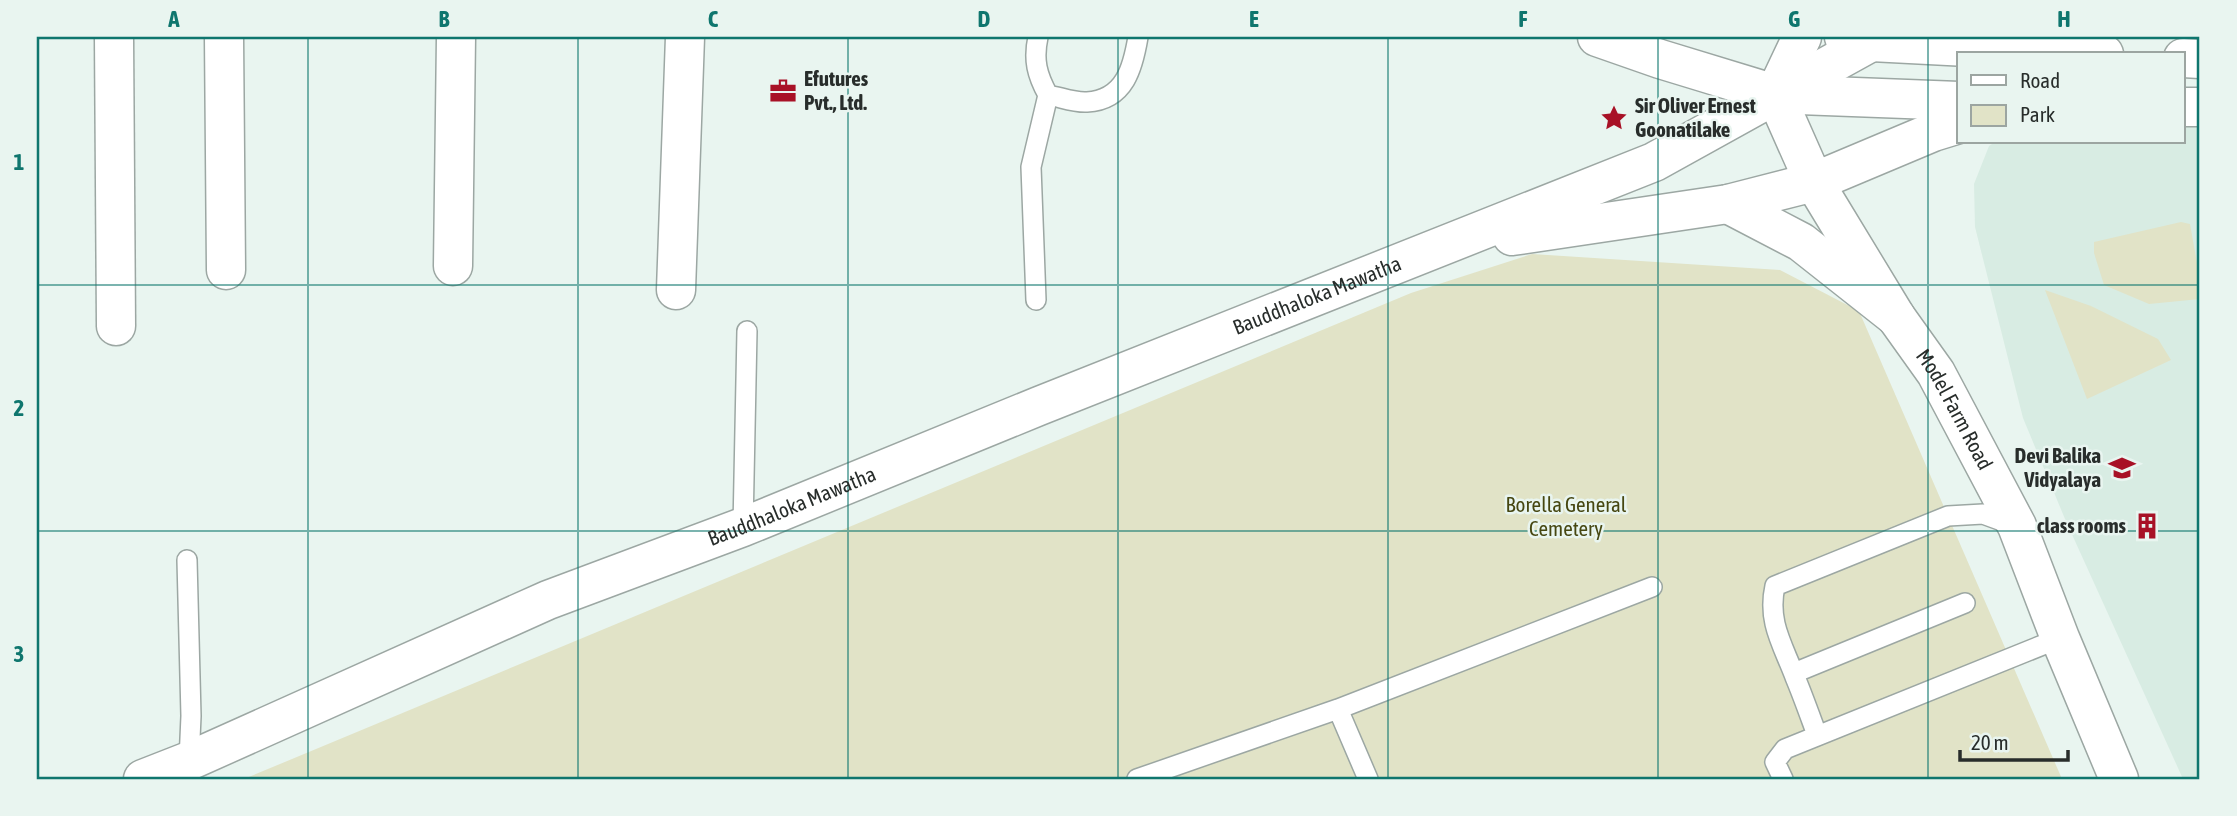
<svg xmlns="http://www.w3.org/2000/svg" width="2237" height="816" font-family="'Asap Condensed',sans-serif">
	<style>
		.built { fill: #d8ece3 }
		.green { fill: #e1e3c7 }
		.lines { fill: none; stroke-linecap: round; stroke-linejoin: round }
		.lane-casing { stroke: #9ca7a3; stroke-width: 22 }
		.street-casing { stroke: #9ca7a3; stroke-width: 41 }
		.primary-casing { stroke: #9ca7a3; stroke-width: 41 }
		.highway-casing { stroke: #9ca7a3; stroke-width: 41 }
		.lane { stroke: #fff; stroke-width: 19 }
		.street { stroke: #fff; stroke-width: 38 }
		.primary { stroke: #fff; stroke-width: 38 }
		.highway { stroke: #fff; stroke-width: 38 }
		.grid { fill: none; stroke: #0f766e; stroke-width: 2; stroke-opacity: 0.55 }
		.labels { text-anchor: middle; stroke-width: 5; stroke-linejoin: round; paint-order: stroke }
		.poi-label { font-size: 21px; font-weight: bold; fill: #282d2b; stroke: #e9f5f0; text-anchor: start }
		.street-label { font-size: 21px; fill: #282d2b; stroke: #e9f5f0 }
		.park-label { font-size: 21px; fill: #464711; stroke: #e9f5f0 }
		.neatline { fill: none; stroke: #0f766e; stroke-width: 2.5 }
		.grid-label { font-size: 23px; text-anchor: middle; font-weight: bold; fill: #0f766e }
	</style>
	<rect width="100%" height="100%" fill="#e9f5f0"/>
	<path class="built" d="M2183,125H2200V779H2183L2065,519L2023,418L1975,227L1974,184L1989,146L1995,142H2183Z"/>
	<path class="green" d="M2181,222L2190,224L2200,280V299L2149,304L2104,285L2094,253V242Z
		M1532,254L1780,270L1859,311L2062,779H244L1411,293Z
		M2045,290L2091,306L2158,339L2171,360L2087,399Z"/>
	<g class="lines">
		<g class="lane-casing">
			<path id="lane" d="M1048,95C1060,97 1075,103 1087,102C1125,100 1133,67 1138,37
				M1036,300L1031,167L1048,95C1037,75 1033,60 1038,37
				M743,527L747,331
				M187,560L191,716L189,761
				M1794,673L1965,603
				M1817,735C1810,716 1803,696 1795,677C1783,645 1767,622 1775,586L1948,516L1983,514L2013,525
				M1137,779L1338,709
				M1368,779L1338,709L1652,587
				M1783,779L1775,762L1785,749L2060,638"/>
		</g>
		<g class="street-casing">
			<g id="street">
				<path d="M114,37L116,326"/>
				<path d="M224,37L226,270"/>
				<path id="s1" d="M1802,37L1775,94L1814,182L1896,317L1936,373L2017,526L2060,638L2119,779"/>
				<path d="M453,266L456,37"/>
				<path d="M676,290L685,37"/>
			</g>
		</g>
		<g class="primary-casing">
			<g id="primary">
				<path d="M1728,204L1801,242L1896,317"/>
				<path d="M1512,236L1728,204L1814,182L1933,132L1959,124"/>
				<path id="s2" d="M143,779L189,761L548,600L743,527L1039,406L1654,162L1871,42"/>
			</g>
		</g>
		<g class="highway-casing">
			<path id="highway" d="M1597,37L1660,59L1775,94L1959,101
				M1844,37L1871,42L2104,54
				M2183,58L2200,59
				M2183,107H2200"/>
		</g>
		<use href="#lane" class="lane"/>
		<use href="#street" class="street"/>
		<use href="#primary" class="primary"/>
		<use href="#highway" class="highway"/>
	</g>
	<path class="grid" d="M308,37V779M578,37V779M848,37V779M1118,37V779M1388,37V779M1658,37V779M1928,37V779M37,285H2200M37,531H2200"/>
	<defs>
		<g id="office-bare" transform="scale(2.1)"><path d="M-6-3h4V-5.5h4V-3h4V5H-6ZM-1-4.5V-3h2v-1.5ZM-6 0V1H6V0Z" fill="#a81126" stroke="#e9f5f0" stroke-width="2.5" paint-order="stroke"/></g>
		<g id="sight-bare" transform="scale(2.1)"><path d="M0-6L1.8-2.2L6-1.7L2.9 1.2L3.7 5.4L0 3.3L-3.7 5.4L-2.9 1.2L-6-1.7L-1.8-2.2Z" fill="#a81126" stroke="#e9f5f0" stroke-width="2.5" paint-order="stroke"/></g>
		<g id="school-bare" transform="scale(2.1)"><path d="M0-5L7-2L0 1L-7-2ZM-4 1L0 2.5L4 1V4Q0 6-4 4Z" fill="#a81126" stroke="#e9f5f0" stroke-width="2.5" paint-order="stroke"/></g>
		<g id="building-bare" transform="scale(2.1)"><path d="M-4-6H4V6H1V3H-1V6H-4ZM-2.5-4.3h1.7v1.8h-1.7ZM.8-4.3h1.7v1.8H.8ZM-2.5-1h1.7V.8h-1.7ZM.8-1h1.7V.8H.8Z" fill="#a81126" stroke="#e9f5f0" stroke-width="2.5" paint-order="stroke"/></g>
	</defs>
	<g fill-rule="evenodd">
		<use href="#office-bare" x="783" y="91"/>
		<use href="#sight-bare" x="1614" y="118"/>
		<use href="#school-bare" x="2122" y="468"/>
		<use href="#building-bare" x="2147" y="526"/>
	</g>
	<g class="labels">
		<g class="poi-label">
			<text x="804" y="86">Efutures<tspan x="804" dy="24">Pvt., Ltd.</tspan></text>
			<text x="1635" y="113">Sir Oliver Ernest<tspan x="1635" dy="24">Goonatilake</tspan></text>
			<text x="2101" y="463" text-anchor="end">Devi Balika<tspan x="2101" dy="24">Vidyalaya</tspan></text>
			<text x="2126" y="533" text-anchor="end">class rooms</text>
		</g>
		<g class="street-label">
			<text dy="7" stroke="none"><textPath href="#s2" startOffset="1270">Bauddhaloka Mawatha</textPath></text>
			<text dy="7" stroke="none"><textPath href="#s1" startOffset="427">Model Farm Road</textPath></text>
			<text dy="7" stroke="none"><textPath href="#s2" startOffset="704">Bauddhaloka Mawatha</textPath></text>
		</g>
		<g class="park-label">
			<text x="1566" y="512">Borella General<tspan x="1566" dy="24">Cemetery</tspan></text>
		</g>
	</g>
	<rect width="2237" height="816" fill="none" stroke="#e9f5f0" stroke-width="77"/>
	<rect x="1957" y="52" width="228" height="91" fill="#e9f5f0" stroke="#9ca5a1" stroke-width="2"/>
	<rect x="1971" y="75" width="35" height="10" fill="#ffffff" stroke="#9ca5a1" stroke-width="2"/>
	<text x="2020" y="88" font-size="21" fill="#282d2b">Road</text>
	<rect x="1971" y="105" width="35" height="21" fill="#e1e3c7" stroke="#9ca5a1" stroke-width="2"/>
	<text x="2020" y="122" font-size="21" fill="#282d2b">Park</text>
	<path d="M1960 750v10h108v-10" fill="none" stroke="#282d2b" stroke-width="3.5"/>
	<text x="1971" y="750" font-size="21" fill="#282d2b" stroke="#e9f5f0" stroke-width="5" paint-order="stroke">20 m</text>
	<rect x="38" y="38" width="2160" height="740" class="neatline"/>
	<g class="grid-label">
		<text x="174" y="27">A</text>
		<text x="444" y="27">B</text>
		<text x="713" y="27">C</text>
		<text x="984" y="27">D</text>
		<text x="1254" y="27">E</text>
		<text x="1523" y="27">F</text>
		<text x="1794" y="27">G</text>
		<text x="2064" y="27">H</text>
		<text x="19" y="170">1</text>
		<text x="19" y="416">2</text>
		<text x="19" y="662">3</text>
	</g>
</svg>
